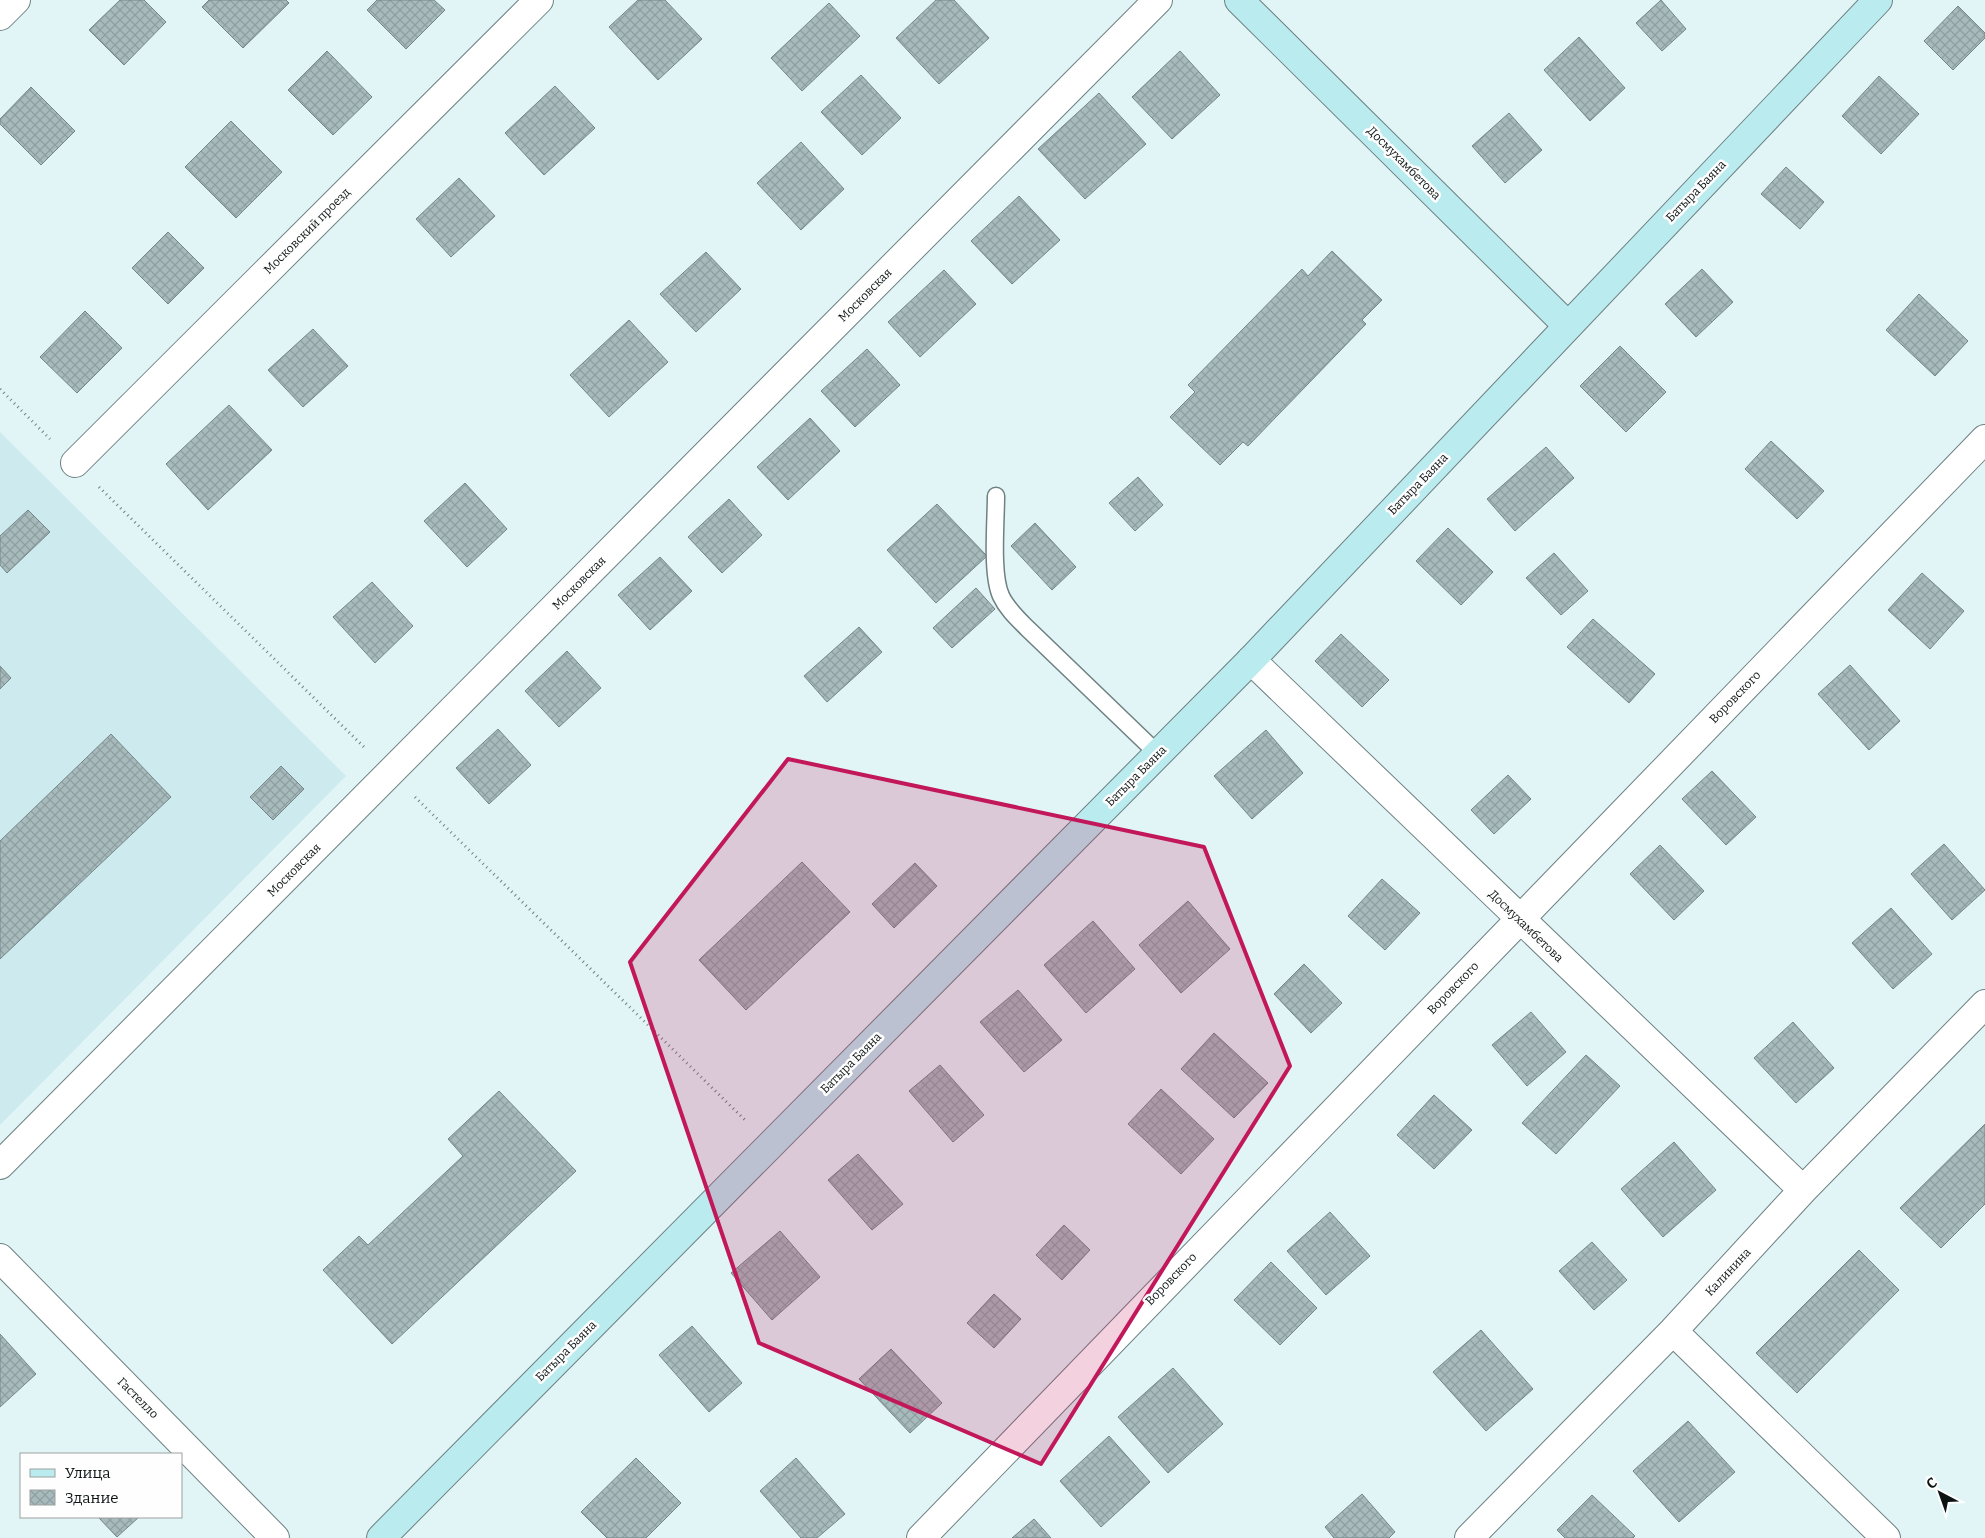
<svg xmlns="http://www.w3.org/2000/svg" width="1985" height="1538" font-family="Bitter,serif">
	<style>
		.built { fill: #cdeaee }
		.building { fill: url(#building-cross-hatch); stroke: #748688 }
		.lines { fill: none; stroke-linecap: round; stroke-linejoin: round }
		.lane-casing { stroke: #6e8082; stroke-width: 19 }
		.street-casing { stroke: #6e8082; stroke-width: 30 }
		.secondary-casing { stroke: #6e8082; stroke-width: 30 }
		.path { stroke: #738182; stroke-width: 3; stroke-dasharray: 1 4; stroke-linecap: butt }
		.lane { stroke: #fff; stroke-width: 16 }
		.street { stroke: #fff; stroke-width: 28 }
		.secondary { stroke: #baebef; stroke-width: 28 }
		.marked { fill: #c2185b; fill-opacity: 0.2; stroke: #c2185b; stroke-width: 4; stroke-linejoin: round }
		.labels { text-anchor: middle; stroke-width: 5; stroke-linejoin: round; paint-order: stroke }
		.street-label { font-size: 12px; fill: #0c1313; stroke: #fefefe }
	</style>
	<defs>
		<pattern id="building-cross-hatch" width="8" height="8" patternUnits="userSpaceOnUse" patternTransform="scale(1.25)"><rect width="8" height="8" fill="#a7babc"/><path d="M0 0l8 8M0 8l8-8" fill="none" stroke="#8f9fa1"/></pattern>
	</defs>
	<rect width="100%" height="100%" fill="#e1f5f7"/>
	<path class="built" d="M0,432L346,776L0,1125Z"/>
	<path class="building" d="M120,0H144L166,22L124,65L89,30Z
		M209,0H286L289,3L243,48L202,7Z
		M377,0H434L445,10L406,49L367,10Z
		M638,0H665L702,39L658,80L609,27Z
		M936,0H954L989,38L939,84L896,38Z
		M1661,0L1686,29L1662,51L1636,23Z
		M829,3L860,36L802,91L771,58Z
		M1958,6L1985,33V38L1953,70L1924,41Z
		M1579,37L1625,88L1590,121L1544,70Z
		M327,51L372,97L333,135L288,90Z
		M1180,51L1220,95L1172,139L1132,97Z
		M861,75L901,118L862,155L821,112Z
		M1879,76L1919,114L1881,154L1842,116Z
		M555,86L595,128L544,175L505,133Z
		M31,87L75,131L41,165L0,124V119Z
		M1099,93L1146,144L1085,199L1038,149Z
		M1509,113L1542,150L1505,183L1472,146Z
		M231,121L282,172L236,218L185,167Z
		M801,142L844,189L801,230L757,183Z
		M1786,167L1824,202L1800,229L1761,194Z
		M459,178L495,216L451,257L416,219Z
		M1019,196L1060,240L1012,284L971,241Z
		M168,232L204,268L168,304L132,268Z
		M1332,251L1382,300L1362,320L1366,324L1248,446L1243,442L1220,465L1170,417L1195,392L1188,385L1302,269L1308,276Z
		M706,252L741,289L696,332L660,294Z
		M1702,269L1733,302L1696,337L1665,304Z
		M944,270L976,304L920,357L888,322Z
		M1919,294L1968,341L1935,376L1886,330Z
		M85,311L122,348L77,393L40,357Z
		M629,320L668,362L609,417L570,375Z
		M313,329L348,366L303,407L268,370Z
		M1620,346L1666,392L1626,432L1580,386Z
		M867,349L900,385L855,427L821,391Z
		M229,405L272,450L208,510L166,464Z
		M810,418L840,451L788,500L757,467Z
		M1771,441L1824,491L1797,519L1745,469Z
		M1546,447L1574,478L1515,531L1487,499Z
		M1138,477L1163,505L1135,531L1109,503Z
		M465,483L507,529L467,567L424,521Z
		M729,499L762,535L722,573L688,537Z
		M937,504L987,556L936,603L887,550Z
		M28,510L50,532L7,573L0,565V536Z
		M1035,523L1076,567L1052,590L1011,546Z
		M1448,528L1493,572L1461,605L1416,561Z
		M1554,553L1588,591L1561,615L1526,578Z
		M660,557L692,591L650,630L618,595Z
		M1922,573L1964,611L1930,649L1888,610Z
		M372,582L413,626L375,663L333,617Z
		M976,588L995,609L952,648L933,628Z
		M1593,619L1655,674L1629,703L1567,647Z
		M859,627L882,652L827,702L804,676Z
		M1341,634L1389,680L1362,707L1315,661Z
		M567,651L601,688L559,727L525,691Z
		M1850,665L1900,721L1869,750L1818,694Z
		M0,666L11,678L0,689Z
		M498,729L531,765L489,804L456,768Z
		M1266,730L1303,773L1252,819L1214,776Z
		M111,734L171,797L0,959V841Z
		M281,766L304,789L273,820L250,797Z
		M1712,771L1756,817L1726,845L1682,799Z
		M1508,775L1531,799L1494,834L1471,810Z
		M1944,844L1985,890L1952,920L1911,874Z
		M1660,845L1704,891L1674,920L1630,874Z
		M802,862L850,912L746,1010L699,960Z
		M915,863L937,886L894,928L872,904Z
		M1382,879L1420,913L1385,950L1348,916Z
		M1188,901L1230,949L1181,993L1139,945Z
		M1891,908L1932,954L1893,989L1852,943Z
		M1093,921L1135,969L1086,1013L1044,965Z
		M1304,964L1342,1003L1311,1033L1274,994Z
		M1018,990L1062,1040L1024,1072L980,1022Z
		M1531,1012L1566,1052L1527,1086L1492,1045Z
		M1793,1022L1834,1068L1796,1103L1754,1058Z
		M1214,1033L1268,1083L1234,1118L1181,1069Z
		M1586,1055L1620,1086L1556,1154L1522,1123Z
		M940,1065L984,1115L953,1142L909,1091Z
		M1161,1089L1214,1139L1181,1174L1128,1124Z
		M499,1091L576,1171L392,1344L323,1270L359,1236L368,1245L463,1156L448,1139Z
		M1434,1095L1472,1130L1434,1169L1397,1135Z
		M1985,1124V1204L1941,1248L1900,1208Z
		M1674,1142L1716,1190L1663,1237L1621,1189Z
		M858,1154L903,1204L872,1230L828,1180Z
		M1330,1212L1370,1256L1326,1295L1287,1251Z
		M1064,1225L1090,1250L1062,1280L1036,1255Z
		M780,1231L820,1277L772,1320L731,1273Z
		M1592,1242L1627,1280L1594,1310L1559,1271Z
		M1859,1250L1899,1290L1797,1393L1756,1353Z
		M1271,1262L1317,1308L1280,1345L1234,1300Z
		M994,1294L1021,1319L994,1348L967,1323Z
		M692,1326L742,1383L709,1412L659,1355Z
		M1481,1330L1533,1389L1486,1431L1433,1372Z
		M0,1334L36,1374L0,1407Z
		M891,1349L942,1403L910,1433L859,1379Z
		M1173,1368L1223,1424L1168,1473L1118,1417Z
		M1688,1421L1735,1472L1679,1522L1633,1471Z
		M1109,1436L1150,1482L1101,1527L1060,1481Z
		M636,1458L681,1503L646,1538H607L581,1512Z
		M796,1458L845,1514L817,1538H801L760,1491Z
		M1362,1494L1395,1532L1389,1538H1334L1325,1527Z
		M1592,1495L1635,1536L1633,1538H1565L1557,1530Z
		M98,1517H139L117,1537Z
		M1034,1519L1051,1538H1012Z"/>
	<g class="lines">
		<g class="lane-casing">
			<path id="lane" d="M996,496C996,522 991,574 1001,596C1007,609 1018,619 1028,629L1158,754"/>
		</g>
		<g class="street-casing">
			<path id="street" d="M0,16L16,0
				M75,463L539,0
				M1251,660L1803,1190
				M0,1165L1158,0
				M0,1258L275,1538
				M1673,1331L1886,1538
				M921,1538L1985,439
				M1469,1538L1673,1331L1803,1190L1985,1004"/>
		</g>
		<g class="secondary-casing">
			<path id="secondary" d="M1239,0L1568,326
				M381,1538L1251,660L1878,0"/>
		</g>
		<path class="path" d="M0,389L50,439
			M99,487L366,749
			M415,797L746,1121"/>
		<use href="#lane" class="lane"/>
		<use href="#street" class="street"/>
		<use href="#secondary" class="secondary"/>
	</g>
	<path class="marked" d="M788,759L1204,847L1290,1066L1041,1464L759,1343L630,962Z"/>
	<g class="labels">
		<g class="street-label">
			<text transform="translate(1404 163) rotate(45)" y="4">Досмухамбетова</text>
			<text transform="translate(1696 191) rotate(-46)" y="4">Батыра Баяна</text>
			<text transform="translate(307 231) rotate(-45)" y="4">Московский проезд</text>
			<text transform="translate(865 295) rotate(-45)" y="4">Московская</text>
			<text transform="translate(1418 484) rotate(-46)" y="4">Батыра Баяна</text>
			<text transform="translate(579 583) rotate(-45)" y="4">Московская</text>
			<text transform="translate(1735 697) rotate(-46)" y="4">Воровского</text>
			<text transform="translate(1136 776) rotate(-45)" y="4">Батыра Баяна</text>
			<text transform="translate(294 870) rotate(-45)" y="4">Московская</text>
			<text transform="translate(1526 926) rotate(44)" y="4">Досмухамбетова</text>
			<text transform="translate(1453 988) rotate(-46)" y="4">Воровского</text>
			<text transform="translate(851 1063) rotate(-45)" y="4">Батыра Баяна</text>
			<text transform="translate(1728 1272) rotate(-47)" y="4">Калинина</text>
			<text transform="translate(1171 1279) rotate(-46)" y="4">Воровского</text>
			<text transform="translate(566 1351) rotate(-45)" y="4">Батыра Баяна</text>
			<text transform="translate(138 1398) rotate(45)" y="4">Гастелло</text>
		</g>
	</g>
	<rect x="20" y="1453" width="162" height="65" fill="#fefefe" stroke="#9da0a0"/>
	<rect x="30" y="1469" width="25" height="8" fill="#baebef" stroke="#9da0a0"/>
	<text x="65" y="1478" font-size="15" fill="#0c1313">Улица</text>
	<rect x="30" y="1490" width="25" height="15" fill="url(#building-cross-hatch)" stroke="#9da0a0"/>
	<text x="65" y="1503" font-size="15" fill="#0c1313">Здание</text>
	<g transform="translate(1940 1493) rotate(319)" stroke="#fefefe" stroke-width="4" paint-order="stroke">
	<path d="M0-4L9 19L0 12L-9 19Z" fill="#0c1313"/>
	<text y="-8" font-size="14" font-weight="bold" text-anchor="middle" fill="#0c1313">С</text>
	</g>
</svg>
